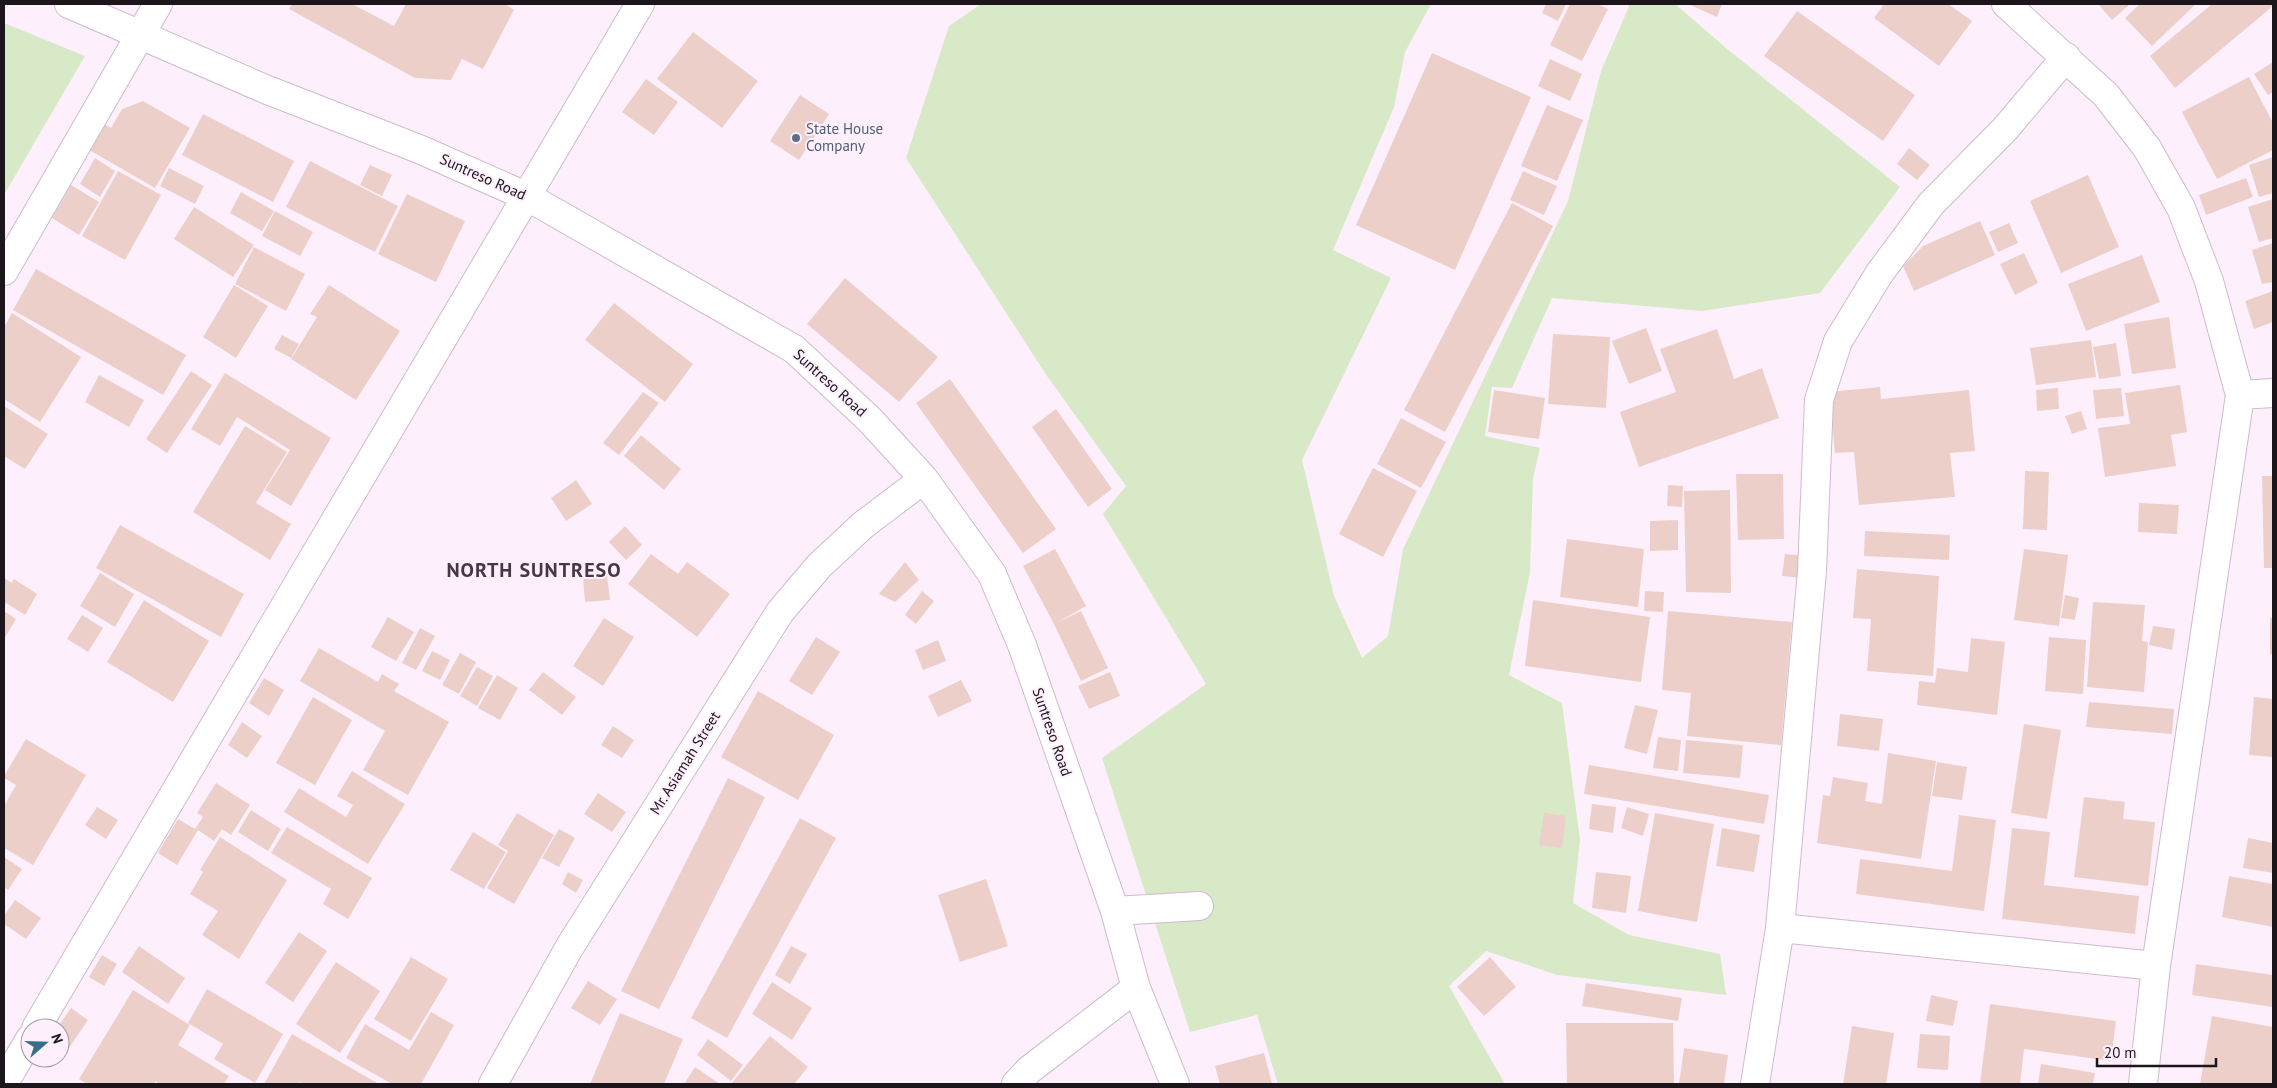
<svg xmlns="http://www.w3.org/2000/svg" width="2277" height="1088" font-family="'PT Sans',sans-serif">
	<style>
		.green { fill: #d7e9c7 }
		.building { fill: #edcfc9 }
		.lines { fill: none; stroke-linecap: round; stroke-linejoin: round }
		.street-casing { stroke: #cebacd; stroke-width: 30 }
		.street { stroke: #fff; stroke-width: 28 }
		.service-dot { fill: #5c6f8a; stroke: #fdf0fc; stroke-width: 2 }
		.labels { text-anchor: middle; stroke-width: 4; stroke-linejoin: round; paint-order: stroke }
		.service-label { font-size: 15px; fill: #4e5e75; stroke: #fdf0fc; text-anchor: start }
		.street-label { font-size: 15px; fill: #1c151c; stroke: #fdf0fc }
		.district-label { font-size: 20px; font-weight: bold; letter-spacing: 1px; fill: #463646; stroke: #fdf0fc }
	</style>
	<rect width="100%" height="100%" fill="#fdf0fc"/>
	<path class="green" d="M981,4H1431L1405,52L1394,107L1333,250L1391,278L1302,460L1334,596L1362,658L1388,636L1403,549L1568,201L1601,71L1630,4H1675L1726,48L1900,187L1820,293L1702,311L1552,298L1512,388L1492,387L1485,436L1540,448L1533,478L1530,572L1509,675L1562,703L1580,840L1573,903L1629,935L1720,954L1726,995L1557,975L1486,951L1449,986L1505,1084H1278L1257,1015L1190,1032L1102,758L1206,684L1103,514L1126,486L1047,376L906,158L949,26Z
		M4,23L85,56L4,195Z"/>
	<path class="building" d="M292,4H352L394,26L406,4H505L514,10L483,69L462,59L451,80L415,78L289,9Z
		M1546,4H1566L1558,21L1542,13Z
		M1570,4H1598L1608,9L1582,61L1550,45Z
		M1688,4H1722L1717,17Z
		M1884,4H1948L1972,21L1939,66L1874,18Z
		M2098,4H2127L2129,5L2112,20Z
		M2140,4H2196L2152,46L2125,18Z
		M2212,4H2273V6L2175,88L2150,56Z
		M1797,11L1915,95L1883,141L1764,56Z
		M693,32L758,81L722,128L657,79Z
		M1432,53L1531,97L1455,270L1356,225Z
		M1550,59L1582,74L1570,101L1538,86Z
		M2273,62V92L2268,95L2254,74Z
		M2249,77L2273,123V150L2217,179L2182,112Z
		M646,79L678,102L654,135L622,112Z
		M800,95L829,114L799,160L770,141Z
		M143,101L190,128L155,188L84,147L99,121L111,128L122,109Z
		M1547,105L1583,120L1557,181L1521,166Z
		M203,114L294,161L273,202L182,155Z
		M1909,148L1930,165L1917,180L1897,164Z
		M2273,157V193L2259,197L2249,165Z
		M95,158L115,171L100,197L80,184Z
		M310,161L398,206L375,252L286,207Z
		M370,165L392,175L382,196L360,185Z
		M169,168L204,186L195,204L160,186Z
		M118,171L161,195L125,260L82,236Z
		M1523,171L1557,186L1544,215L1510,200Z
		M2088,175L2119,247L2061,273L2030,201Z
		M2246,178L2253,197L2206,215L2199,195Z
		M71,185L99,202L79,235L52,218Z
		M241,192L274,211L262,231L230,213Z
		M407,194L465,221L436,282L378,254Z
		M2273,199V238L2259,242L2248,207Z
		M1512,203L1553,226L1445,432L1404,410Z
		M194,207L254,245L233,277L174,239Z
		M275,211L313,232L300,256L262,236Z
		M1980,221L1995,255L1914,291L1903,266L1923,246Z
		M2009,223L2018,243L1998,252L1989,232Z
		M2273,243V282L2262,284L2252,250Z
		M254,247L305,274L286,311L235,284Z
		M2024,253L2038,283L2015,295L2000,264Z
		M2142,255L2160,302L2086,331L2068,284Z
		M36,269L186,355L163,395L13,310Z
		M845,278L938,357L899,402L807,324Z
		M234,285L268,306L236,358L203,337Z
		M329,285L400,331L356,400L291,359L317,317L310,314Z
		M2273,291V322L2254,329L2245,301Z
		M614,303L693,364L665,402L585,340Z
		M12,313L81,357L40,422L4,399V327Z
		M2169,317L2176,368L2132,374L2124,324Z
		M1646,328L1662,371L1629,384L1612,341Z
		M1717,329L1734,379L1762,368L1779,418L1639,467L1620,412L1676,392L1660,349Z
		M1553,334L1610,337L1606,408L1548,404Z
		M282,335L299,344L291,358L274,349Z
		M2091,340L2096,377L2036,385L2030,348Z
		M2116,343L2121,376L2099,379L2093,347Z
		M191,371L212,385L167,453L146,439Z
		M225,373L331,438L291,506L265,490L290,450L237,417L220,446L191,429Z
		M99,375L144,400L129,427L85,402Z
		M950,379L1056,529L1023,553L916,403Z
		M2180,385L2187,432L2171,435L2176,466L2105,477L2098,428L2130,424L2125,393Z
		M1880,387L1881,399L1969,390L1975,451L1950,453L1955,497L1859,505L1854,452L1835,453L1829,392Z
		M2058,388L2059,409L2037,411L2036,390Z
		M2121,388L2124,416L2096,419L2093,390Z
		M1494,390L1545,398L1539,439L1488,432Z
		M643,392L659,403L619,455L603,443Z
		M4,406L48,434L25,469L4,456Z
		M1056,409L1112,489L1088,507L1032,427Z
		M2081,411L2087,429L2072,434L2065,416Z
		M1401,418L1446,442L1421,488L1377,464Z
		M245,426L287,452L256,503L291,524L270,560L193,512Z
		M641,435L681,469L664,490L624,456Z
		M1373,468L1417,491L1383,557L1339,534Z
		M2025,471L2049,472L2047,530L2023,529Z
		M1736,474H1783L1784,539L1738,540Z
		M2262,476H2273V568H2264Z
		M576,480L592,504L566,521L551,498Z
		M1668,485L1683,486L1682,507L1667,506Z
		M1730,490L1731,593L1686,592L1684,491Z
		M2139,503L2179,505L2177,534L2138,532Z
		M1678,520V550L1650,551V521Z
		M120,525L244,594L221,637L96,568Z
		M625,526L642,545L626,560L609,542Z
		M1865,531L1950,535L1949,560L1864,556Z
		M1567,539L1644,549L1638,607L1560,597Z
		M1055,549L1086,606L1058,622L1081,611L1108,668L1081,681L1054,624L1023,566Z
		M2024,549L2068,555L2059,626L2014,620Z
		M651,554L678,574L687,562L730,594L697,637L628,584Z
		M1785,554L1806,556L1803,578L1782,576Z
		M905,562L919,580L895,602L879,594Z
		M1857,569L1939,576L1933,676L1867,671L1871,619L1853,618Z
		M100,573L134,594L115,627L80,606Z
		M607,575L610,600L585,602L583,577Z
		M4,578L12,583L14,579L37,594L25,615L6,603L4,607Z
		M922,591L934,601L916,624L905,615Z
		M1645,591L1664,592L1663,612L1644,611Z
		M2065,595L2079,598L2075,620L2061,618Z
		M144,600L209,641L173,702L107,662Z
		M1533,600L1650,617L1641,682L1525,666Z
		M2093,602L2145,605L2142,641L2148,642L2144,692L2087,687Z
		M4,611L16,619L4,639Z
		M1668,611L1792,622L1781,745L1687,736L1691,693L1662,690Z
		M82,615L103,628L88,652L67,639Z
		M388,617L414,632L396,661L371,647Z
		M604,618L634,637L603,686L573,666Z
		M2270,618H2273V654H2270Z
		M2153,626L2175,629L2172,650L2149,645Z
		M420,628L435,636L416,670L402,663Z
		M816,637L840,652L812,695L789,681Z
		M2049,637L2086,640L2083,694L2045,691Z
		M1971,638L2005,642L1997,715L1917,705L1919,681L1935,683L1937,668L1968,672Z
		M938,640L946,661L923,670L915,650Z
		M319,648L378,682L382,674L399,684L394,691L449,722L408,795L363,770L385,731L300,681Z
		M432,651L450,660L440,680L422,671Z
		M460,653L476,662L459,694L442,685Z
		M477,667L493,676L477,706L460,696Z
		M543,672L576,697L562,715L529,690Z
		M1110,672L1120,696L1089,709L1078,686Z
		M497,675L518,688L500,720L478,708Z
		M264,678L284,690L269,716L249,703Z
		M961,680L972,701L938,717L928,696Z
		M758,691L834,735L798,800L721,757Z
		M313,697L352,720L315,785L276,763Z
		M2254,697L2273,699V757L2249,755Z
		M2089,702L2174,709L2172,734L2086,727Z
		M1635,705L1658,710L1647,754L1624,748Z
		M1840,714L1883,719L1879,751L1837,746Z
		M242,722L262,736L247,758L228,745Z
		M2024,724L2061,730L2047,819L2011,813Z
		M613,726L634,740L622,758L601,745Z
		M1658,737L1681,740L1678,771L1653,768Z
		M26,739L86,775L33,865L4,848V806L16,785L4,778V776Z
		M1686,740L1743,745L1740,778L1683,773Z
		M1888,753L1936,761L1921,859L1817,843L1823,795L1830,796L1833,777L1868,783L1865,801L1882,804Z
		M1937,762L1967,767L1962,800L1932,796Z
		M1589,765L1769,795L1764,824L1584,794Z
		M352,771L405,804L368,864L284,812L299,788L346,817L353,805L337,796Z
		M728,778L765,797L659,1009L621,991Z
		M216,783L250,805L231,835L222,829L214,841L198,830L177,865L158,853L178,819L195,829L203,817L197,813Z
		M598,793L626,812L612,832L584,814Z
		M2084,797L2125,802L2123,819L2155,822L2148,886L2074,877Z
		M1592,804L1616,807L1613,833L1589,829Z
		M97,807L118,820L106,839L85,825Z
		M1627,807L1649,814L1643,836L1621,828Z
		M251,810L281,829L268,851L238,832Z
		M517,813L554,835L514,904L487,888L508,851L498,845Z
		M1544,813L1566,816L1562,848L1539,845Z
		M1655,813L1714,824L1697,922L1638,911Z
		M1959,815L1996,820L1984,911L1856,894L1860,859L1952,871Z
		M800,818L836,838L727,1038L691,1018Z
		M287,827L372,878L348,919L323,904L331,889L271,853Z
		M1722,828L1760,835L1754,872L1716,866Z
		M2012,828L2050,832L2044,885L2139,896L2135,934L2002,919Z
		M559,829L575,838L559,867L542,858Z
		M473,832L506,852L484,889L450,870Z
		M220,837L287,880L239,959L202,935L218,911L190,894L203,872L200,870Z
		M2248,838L2273,843V873L2243,868Z
		M4,857L22,869L8,890L4,887Z
		M568,872L583,880L576,893L562,884Z
		M1596,872L1631,876L1626,913L1592,908Z
		M2229,876L2273,884V927L2222,917Z
		M986,879L1008,946L960,962L938,895Z
		M15,900L41,918L26,939L4,924V916Z
		M299,932L327,951L293,1002L265,983Z
		M139,946L185,978L168,1004L122,972Z
		M791,946L807,954L790,984L775,975Z
		M102,955L117,964L104,986L89,977Z
		M411,957L448,979L411,1041L374,1019Z
		M1490,957L1516,987L1484,1016L1457,987Z
		M336,962L380,991L340,1053L296,1024Z
		M2196,964L2273,975V1007L2192,995Z
		M588,981L617,999L600,1025L571,1008Z
		M772,982L812,1008L792,1040L752,1014Z
		M1586,983L1682,998L1678,1021L1582,1006Z
		M207,989L283,1034L255,1083L214,1059L223,1044L188,1023Z
		M133,990L190,1025L178,1045L229,1076L224,1084H160L155,1081L154,1084H87L79,1079Z
		M1931,995L1958,1001L1953,1026L1926,1021Z
		M1990,1004L2116,1021L2111,1061L2024,1049L2020,1084H1980Z
		M71,1008L88,1020L69,1048L60,1041V1028H57Z
		M431,1012L454,1025L421,1084H392L346,1058L365,1024L409,1050Z
		M620,1013L683,1039L664,1084H590Z
		M2212,1016L2273,1027V1084H2200Z
		M1566,1023H1673L1674,1084H1567Z
		M1852,1026L1894,1033L1886,1084H1843Z
		M292,1034L379,1084H304L300,1082L299,1084H264Z
		M1920,1034L1950,1036L1948,1070L1917,1068Z
		M770,1036L808,1067L794,1084H731Z
		M708,1039L743,1065L731,1081L697,1055Z
		M1684,1048L1728,1055L1724,1084H1679Z
		M1264,1053L1272,1084H1220L1215,1066Z
		M2041,1064L2095,1073L2093,1084H2038Z
		M695,1067L720,1084H684Z"/>
	<g class="lines">
		<g class="street-casing">
			<path id="street" d="M69,4L265,89L419,149L528,197L794,349L870,420L924,479L992,574L1022,645L1115,911L1136,988L1175,1084
				M2006,4L2106,95L2147,148L2181,208L2209,281L2240,395L2156,966L2143,1084
				M4,271L158,4
				M2240,395L2273,393
				M1115,911L1199,906
				M1780,928L2156,966
				M36,1028L640,4
				M4,1083L30,1039
				M493,1084L569,948L780,612L819,566L863,525L924,479
				M1016,1084L1029,1070L1136,988
				M1755,1084L1780,928L1812,571L1819,400L1838,341L1879,274L1931,204L2005,129L2066,57"/>
		</g>
		<use href="#street" class="street"/>
	</g>
	<circle class="service-dot" cx="796" cy="138" r="5"/>
	<g class="labels">
		<g class="service-label">
			<text x="806" y="134">State House<tspan x="806" dy="17">Company</tspan></text>
		</g>
		<g class="street-label">
			<text transform="translate(483 177) rotate(24)" y="5">Suntreso Road</text>
			<text transform="translate(830 383) rotate(42)" y="5">Suntreso Road</text>
			<text transform="translate(1052 732) rotate(71)" y="5">Suntreso Road</text>
			<text transform="translate(685 763) rotate(-58)" y="5">Mr. Asiamah Street</text>
		</g>
		<g class="district-label">
			<text x="534" y="577">NORTH SUNTRESO</text>
		</g>
	</g>
	<rect width="2277" height="1088" fill="none" stroke="#1c151c" stroke-width="10"/>
	<g transform="translate(45 1043) rotate(70)"><circle r="24" fill="#fdf0fc" stroke="#a398a2"/>
	<path d="M0-4L9 19L0 12L-9 19Z" fill="#386e89"/>
	<text y="-8" font-size="14" font-weight="bold" text-anchor="middle" fill="#1c151c">N</text>
	</g>
	<path d="M2097 1058v8h119v-8" fill="none" stroke="#1c151c" stroke-width="2.5"/>
	<text x="2104" y="1058" font-size="15" fill="#1c151c" stroke="#fdf0fc" stroke-width="4" paint-order="stroke">20 m</text>
</svg>
